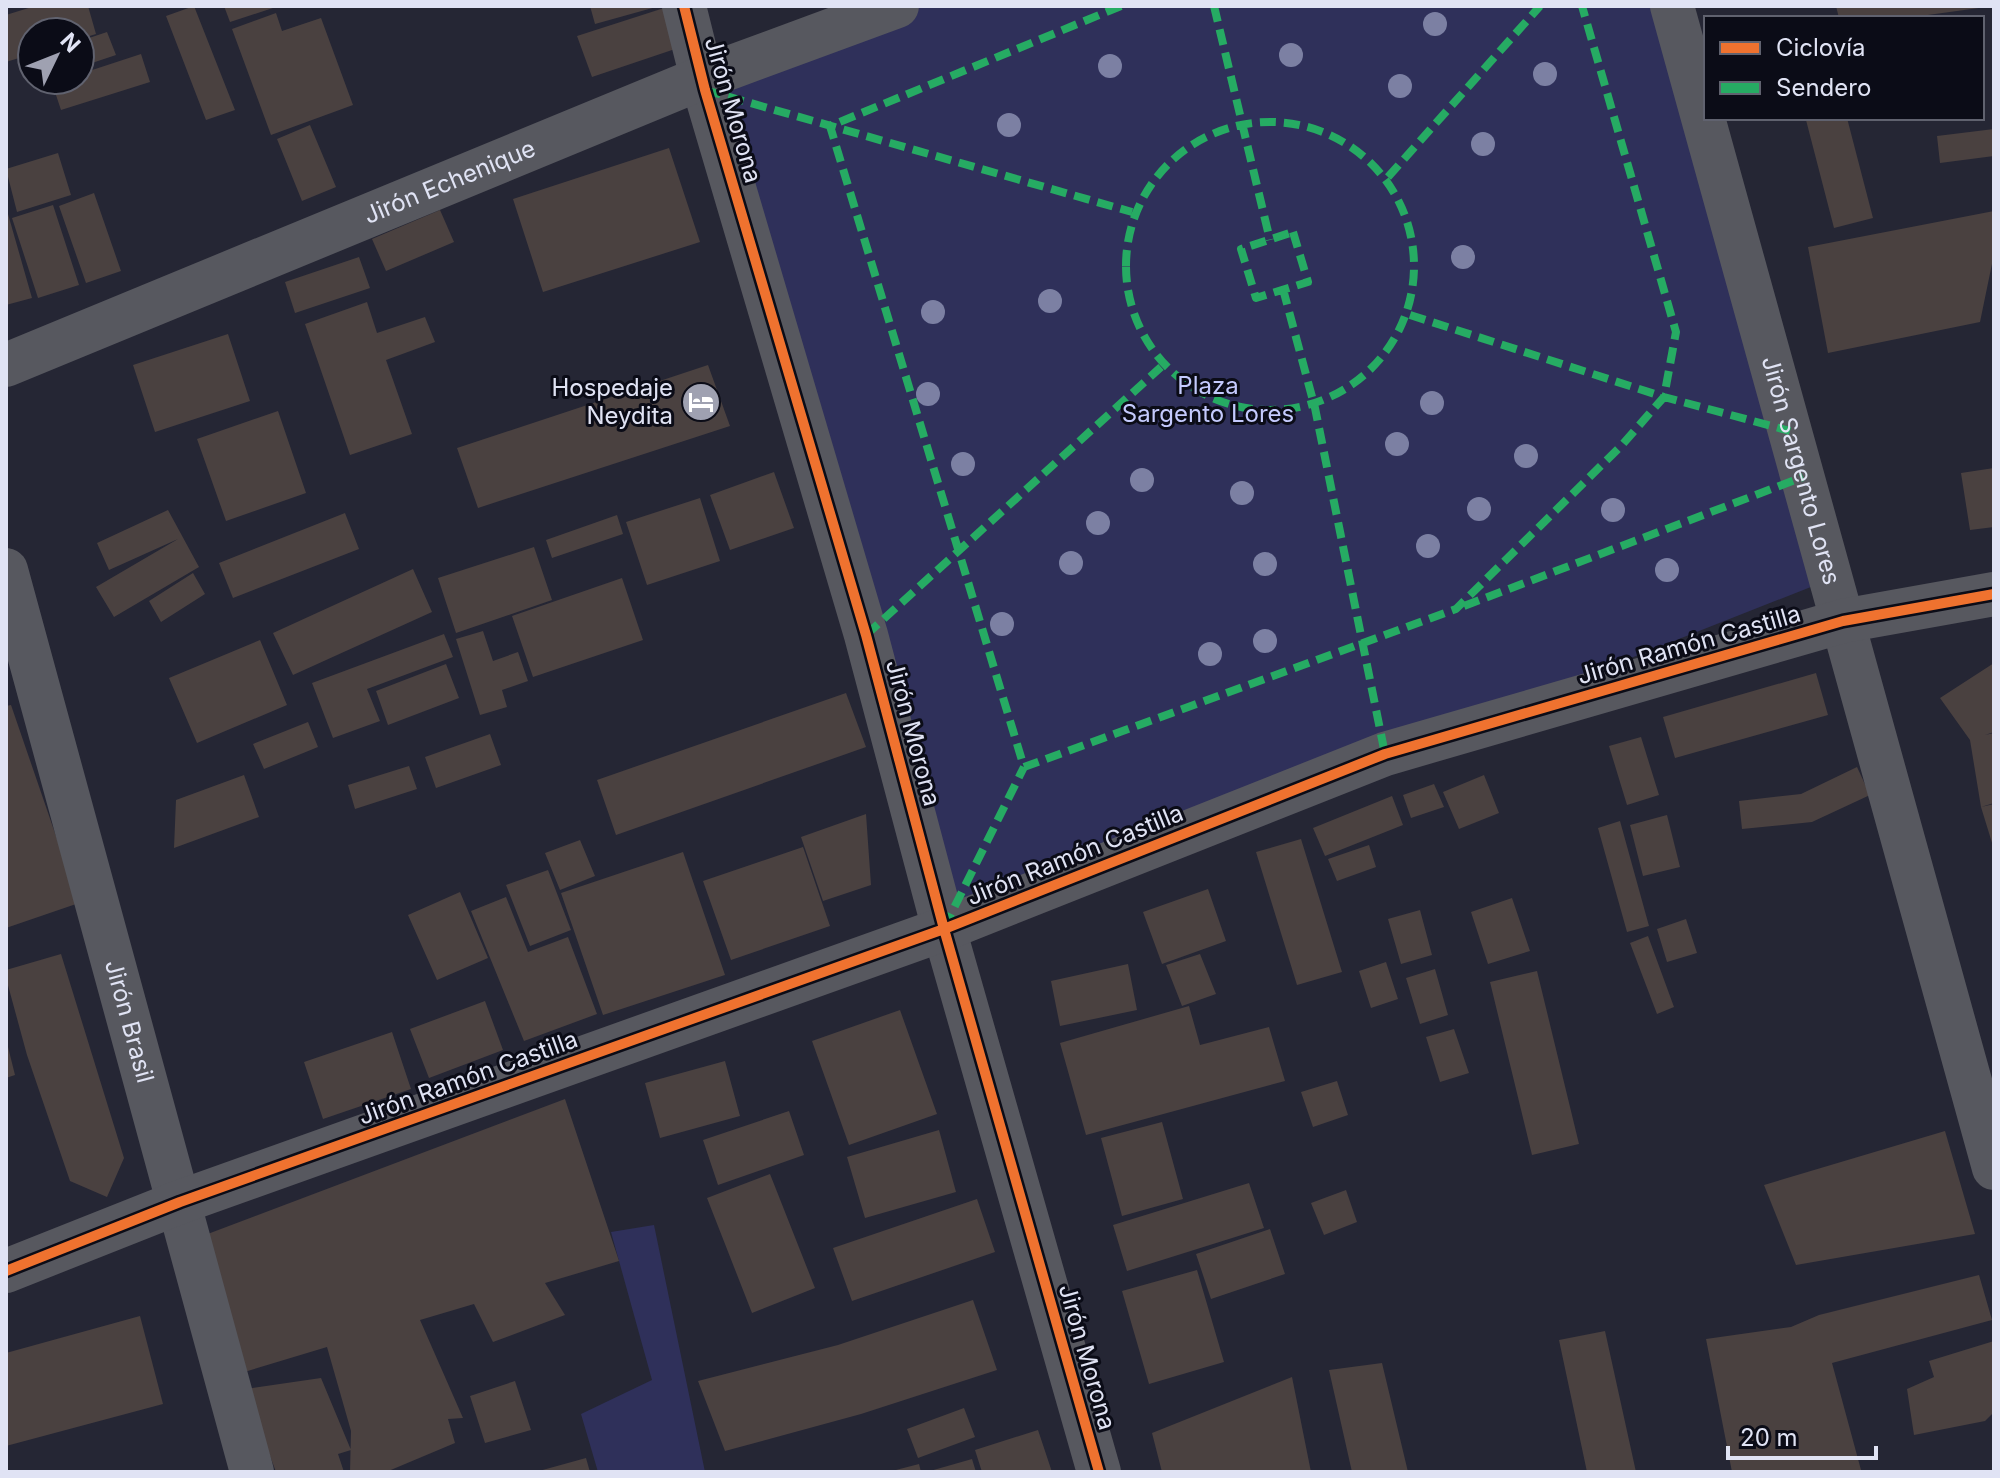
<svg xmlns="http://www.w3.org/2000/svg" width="2000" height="1478" font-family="Inter,sans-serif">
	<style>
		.green { fill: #2f305a }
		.building { fill: #4a4140 }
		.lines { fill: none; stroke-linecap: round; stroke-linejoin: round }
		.street { stroke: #57585f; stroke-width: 44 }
		.quiet { stroke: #26ab63; stroke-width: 8; stroke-dasharray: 16 8; stroke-linecap: butt }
		.cycleway-casing { stroke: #0b0c17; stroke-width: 15 }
		.cycleway { stroke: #ef722f; stroke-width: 10 }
		.tree { fill: #7c80a3 }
		.labels { text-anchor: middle; stroke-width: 6; stroke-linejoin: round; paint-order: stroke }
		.street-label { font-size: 24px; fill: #e0e3f4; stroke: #0b0c17 }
		.park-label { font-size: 24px; fill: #c4cafd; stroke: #0b0c17 }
		.poi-label { font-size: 24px; fill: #e0e3f4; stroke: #0b0c17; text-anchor: end }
	</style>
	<rect width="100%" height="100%" fill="#252634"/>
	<path class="green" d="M897,6H1672L1831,579L944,929L705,90Z
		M654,1225L705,1472H598L581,1414L652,1380L611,1232Z"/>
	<path class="building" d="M35,6H88L96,34L80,39V32H32V54L6,62V15Z
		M194,6L235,110L206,120L166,16Z
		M224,6H276V7L230,22Z
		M590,6H655L656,7L595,24Z
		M1836,6H1986V7L1906,18H1839Z
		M664,8L678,48L592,77L577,36Z
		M276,13L282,31L321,18L353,105L271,135L232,29Z
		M107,32L116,55L80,67V41Z
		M141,54L150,82L61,110L52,83L80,80V74Z
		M1816,118H1847L1873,218L1834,228L1806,120Z
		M310,125L336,187L302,201L277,139Z
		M1994,129V156L1940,163L1937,136Z
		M669,148L700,242L543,292L513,199Z
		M58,153L71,195L17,212L6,169Z
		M94,193L121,271L86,283L59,206Z
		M53,205L79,285L38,298L12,218Z
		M6,207L32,298L6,305Z
		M440,210L454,242L386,271L372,239Z
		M1994,211V254L1980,322L1828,353L1808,247Z
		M359,257L370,288L295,313L285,282Z
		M367,302L377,333L425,317L435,342L386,360L412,434L350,455L305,324Z
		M228,334L250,401L155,432L133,365Z
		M708,365L730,426L478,508L457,448Z
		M278,411L306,493L226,521L197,439Z
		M1994,468V527L1970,530L1961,473Z
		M774,472L794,528L730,550L710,495Z
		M700,498L720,561L647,585L626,522Z
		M168,510L199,567L114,617L96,587L178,539L109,570L97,543Z
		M345,513L359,549L233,598L219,563Z
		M617,515L623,534L552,558L546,540Z
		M534,547L552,600L456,633L438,578Z
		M413,569L432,612L293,675L273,633Z
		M193,573L205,594L161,622L149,601Z
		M622,578L643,640L533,677L512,616Z
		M483,631L493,661L518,652L528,681L502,690L507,707L480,715L456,639Z
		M444,634L453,657L367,689L380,721L333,738L312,683Z
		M260,640L287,705L197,743L169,678Z
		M1994,663V732L1985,735L1994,733V803L1981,807L1970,740L1940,698Z
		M446,664L459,698L388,725L376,691Z
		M1816,673L1828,715L1675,758L1663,717Z
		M846,693L866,747L616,835L597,780Z
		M11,705L79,903L6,928V706Z
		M308,722L318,747L264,769L253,744Z
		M490,734L501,765L436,788L425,757Z
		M1641,737L1659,795L1627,805L1609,746Z
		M409,766L417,789L355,809L348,785Z
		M1857,767L1870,795L1812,822L1742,829L1739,801L1801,794Z
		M244,775L259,817L174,848L176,800Z
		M1484,775L1499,813L1459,829L1443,792Z
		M1434,784L1444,807L1411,818L1403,795Z
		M1392,796L1403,825L1325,856L1313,828Z
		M1994,804V846H1993L1981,807Z
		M866,814L871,885L823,901L801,837Z
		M1667,815L1680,867L1643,876L1630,825Z
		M1620,821L1649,926L1627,932L1598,828Z
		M1301,839L1342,972L1297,985L1256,852Z
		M580,840L595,876L560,890L545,853Z
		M1369,845L1376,867L1337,881L1328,859Z
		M803,847L830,926L731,960L703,881Z
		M683,852L725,975L603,1015L561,893Z
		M548,870L571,930L530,946L506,885Z
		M1208,889L1226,941L1162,964L1143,912Z
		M460,892L488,958L437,980L408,915Z
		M506,897L528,952L568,937L597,1014L524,1041L471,911Z
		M1512,898L1530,951L1488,964L1471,912Z
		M1420,910L1432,955L1401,964L1388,919Z
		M1686,919L1697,953L1667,962L1657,929Z
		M1648,936L1674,1007L1657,1014L1630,943Z
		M61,954L124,1158L107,1197L70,1181L27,1055L6,978V970Z
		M1200,954L1216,994L1182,1006L1166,965Z
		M1386,962L1398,999L1371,1008L1359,971Z
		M1128,964L1137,1010L1060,1026L1051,981Z
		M1435,969L1448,1015L1420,1024L1406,978Z
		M1537,971L1579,1144L1532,1155L1490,982Z
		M485,1001L503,1050L429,1078L410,1029Z
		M1189,1006L1200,1045L1269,1027L1285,1081L1086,1135L1060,1043Z
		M900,1010L937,1114L849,1145L812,1041Z
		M1454,1029L1469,1073L1440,1082L1426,1037Z
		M392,1032L411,1089L323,1119L304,1062Z
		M7,1043L15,1075L6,1078V1044Z
		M725,1061L740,1116L660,1138L645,1083Z
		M1337,1081L1348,1115L1313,1127L1301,1092Z
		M565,1099L619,1261L545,1283L565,1315L493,1342L474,1304L420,1320L463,1418L448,1419L455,1443L386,1472H350L351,1431L327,1347L241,1373L205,1235Z
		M789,1111L804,1155L718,1185L703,1140Z
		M1162,1122L1183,1199L1122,1216L1101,1138Z
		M939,1130L956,1192L865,1218L847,1157Z
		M1945,1131L1975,1234L1796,1265L1764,1185Z
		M770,1174L815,1288L752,1313L707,1198Z
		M1249,1183L1264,1228L1127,1271L1113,1225Z
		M1346,1190L1357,1222L1324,1235L1311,1203Z
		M977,1199L995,1252L852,1301L833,1248Z
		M1270,1229L1285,1274L1211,1299L1196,1254Z
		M1197,1270L1224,1362L1149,1384L1122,1291Z
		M1979,1275L1992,1320L1832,1363L1861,1470L1732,1472L1706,1339L1791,1327L1819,1315Z
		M973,1300L997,1370L861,1414L725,1451L698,1381L838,1345Z
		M140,1316L163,1404L6,1446V1353Z
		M1605,1331L1636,1472H1587L1559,1340Z
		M1994,1341V1412L1985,1421L1914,1435L1907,1389L1934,1377L1929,1361Z
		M1382,1363L1408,1472H1352L1329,1370Z
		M1292,1377L1311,1472H1162L1152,1433Z
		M321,1378L351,1450L338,1454L344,1472H276L245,1389Z
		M515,1381L531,1430L485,1443L470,1396Z
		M964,1408L975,1437L918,1458L907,1429Z
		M1038,1430L1052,1472H982L975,1450Z
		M586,1458L590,1472H539V1471Z
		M972,1459L976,1472H930V1471Z
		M919,1464L921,1472H892V1471Z"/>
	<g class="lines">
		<g class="street">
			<path d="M684,6L705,90L866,635L944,929L1099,1472"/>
			<path id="s1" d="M1672,6L1994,1168"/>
			<path id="s2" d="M6,365L702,78L897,6"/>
			<path id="s3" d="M6,570L252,1472"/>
			<path d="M6,1271L180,1202L944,929L1385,754L1843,621L1994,594"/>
		</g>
		<path class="quiet" d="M1121,6L830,126L1024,767L1456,609L1621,446L1664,397L1676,332L1582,6
			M1214,6L1270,240
			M705,90L1132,212
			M1126 266a144 144 0 1 1 288 0a144 144 0 1 1-288 0Z
			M1388,177L1540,6
			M1293,232L1308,282L1256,298L1241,249Z
			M1283,289L1315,408L1385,754
			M1410,315L1664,397L1790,431
			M1464,606L1803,477
			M866,635L1161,367
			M944,928L1024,767"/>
		<g class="cycleway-casing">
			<path id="cycleway" d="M684,6L705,90L866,635L944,929L1099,1472
				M6,1271L180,1202L944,929L1385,754L1843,621L1994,594"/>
		</g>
		<use href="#cycleway" class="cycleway"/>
	</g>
	<g class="tree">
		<circle cx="1435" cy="24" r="12"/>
		<circle cx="1291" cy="55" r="12"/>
		<circle cx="1110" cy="66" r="12"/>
		<circle cx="1545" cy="74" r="12"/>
		<circle cx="1400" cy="86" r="12"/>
		<circle cx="1009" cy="125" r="12"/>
		<circle cx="1483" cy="144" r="12"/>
		<circle cx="1463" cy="257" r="12"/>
		<circle cx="1050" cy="301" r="12"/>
		<circle cx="933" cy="312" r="12"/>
		<circle cx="928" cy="394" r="12"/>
		<circle cx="1432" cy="403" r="12"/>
		<circle cx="1397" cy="444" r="12"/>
		<circle cx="1526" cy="456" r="12"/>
		<circle cx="963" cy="464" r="12"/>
		<circle cx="1142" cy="480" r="12"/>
		<circle cx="1242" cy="493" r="12"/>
		<circle cx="1479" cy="509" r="12"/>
		<circle cx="1613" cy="510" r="12"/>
		<circle cx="1098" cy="523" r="12"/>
		<circle cx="1428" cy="546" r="12"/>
		<circle cx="1071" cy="563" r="12"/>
		<circle cx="1265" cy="564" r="12"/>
		<circle cx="1667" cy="570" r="12"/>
		<circle cx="1002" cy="624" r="12"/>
		<circle cx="1265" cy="641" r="12"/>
		<circle cx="1210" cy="654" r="12"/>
	</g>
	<defs>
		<g id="hotel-disc" transform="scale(2)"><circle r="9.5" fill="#9fa1b1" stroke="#0b0c17"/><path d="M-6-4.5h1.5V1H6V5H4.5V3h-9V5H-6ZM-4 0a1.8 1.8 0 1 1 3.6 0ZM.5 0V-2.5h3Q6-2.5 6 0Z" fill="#fff"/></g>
	</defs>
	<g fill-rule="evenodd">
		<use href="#hotel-disc" x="701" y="402"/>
	</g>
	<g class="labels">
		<g class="street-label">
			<text transform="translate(733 110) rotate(74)" y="8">Jirón Morona</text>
			<text dy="8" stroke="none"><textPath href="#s2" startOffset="480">Jirón Echenique</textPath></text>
			<text dy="8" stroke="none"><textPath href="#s1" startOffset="482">Jirón Sargento Lores</textPath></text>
			<text transform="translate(1689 645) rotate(-16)" y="8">Jirón Ramón Castilla</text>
			<text transform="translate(913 733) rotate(75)" y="8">Jirón Morona</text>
			<text transform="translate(1075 855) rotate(-22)" y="8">Jirón Ramón Castilla</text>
			<text dy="8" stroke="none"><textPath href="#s3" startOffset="468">Jirón Brasil</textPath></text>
			<text transform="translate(468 1078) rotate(-20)" y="8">Jirón Ramón Castilla</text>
			<text transform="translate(1087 1357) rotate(74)" y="8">Jirón Morona</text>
		</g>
		<g class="park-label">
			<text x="1208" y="394">Plaza<tspan x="1208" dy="28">Sargento Lores</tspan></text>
		</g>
		<g class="poi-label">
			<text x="673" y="396">Hospedaje<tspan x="673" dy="28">Neydita</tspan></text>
		</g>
	</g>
	<rect width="2000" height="1478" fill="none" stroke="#e0e3f4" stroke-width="16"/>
	<rect x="1704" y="16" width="280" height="104" fill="#0b0c17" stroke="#60626f" stroke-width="2"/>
	<rect x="1720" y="42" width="40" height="12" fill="#ef722f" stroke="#60626f" stroke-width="2"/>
	<text x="1776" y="56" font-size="24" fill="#e0e3f4">Ciclovía</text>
	<rect x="1720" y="82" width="40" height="12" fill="#26ab63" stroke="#60626f" stroke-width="2"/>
	<text x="1776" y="96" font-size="24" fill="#e0e3f4">Sendero</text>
	<g transform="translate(56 56) rotate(47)"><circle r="38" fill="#0b0c17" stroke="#60626f" stroke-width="2"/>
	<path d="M0-6L14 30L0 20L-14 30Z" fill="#9fa1b1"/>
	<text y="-12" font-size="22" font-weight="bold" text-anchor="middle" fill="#e0e3f4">N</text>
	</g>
	<path d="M1728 1446v12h148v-12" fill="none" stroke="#e0e3f4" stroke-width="4"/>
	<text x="1740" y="1446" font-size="24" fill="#e0e3f4" stroke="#0b0c17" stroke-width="6" paint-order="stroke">20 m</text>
</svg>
